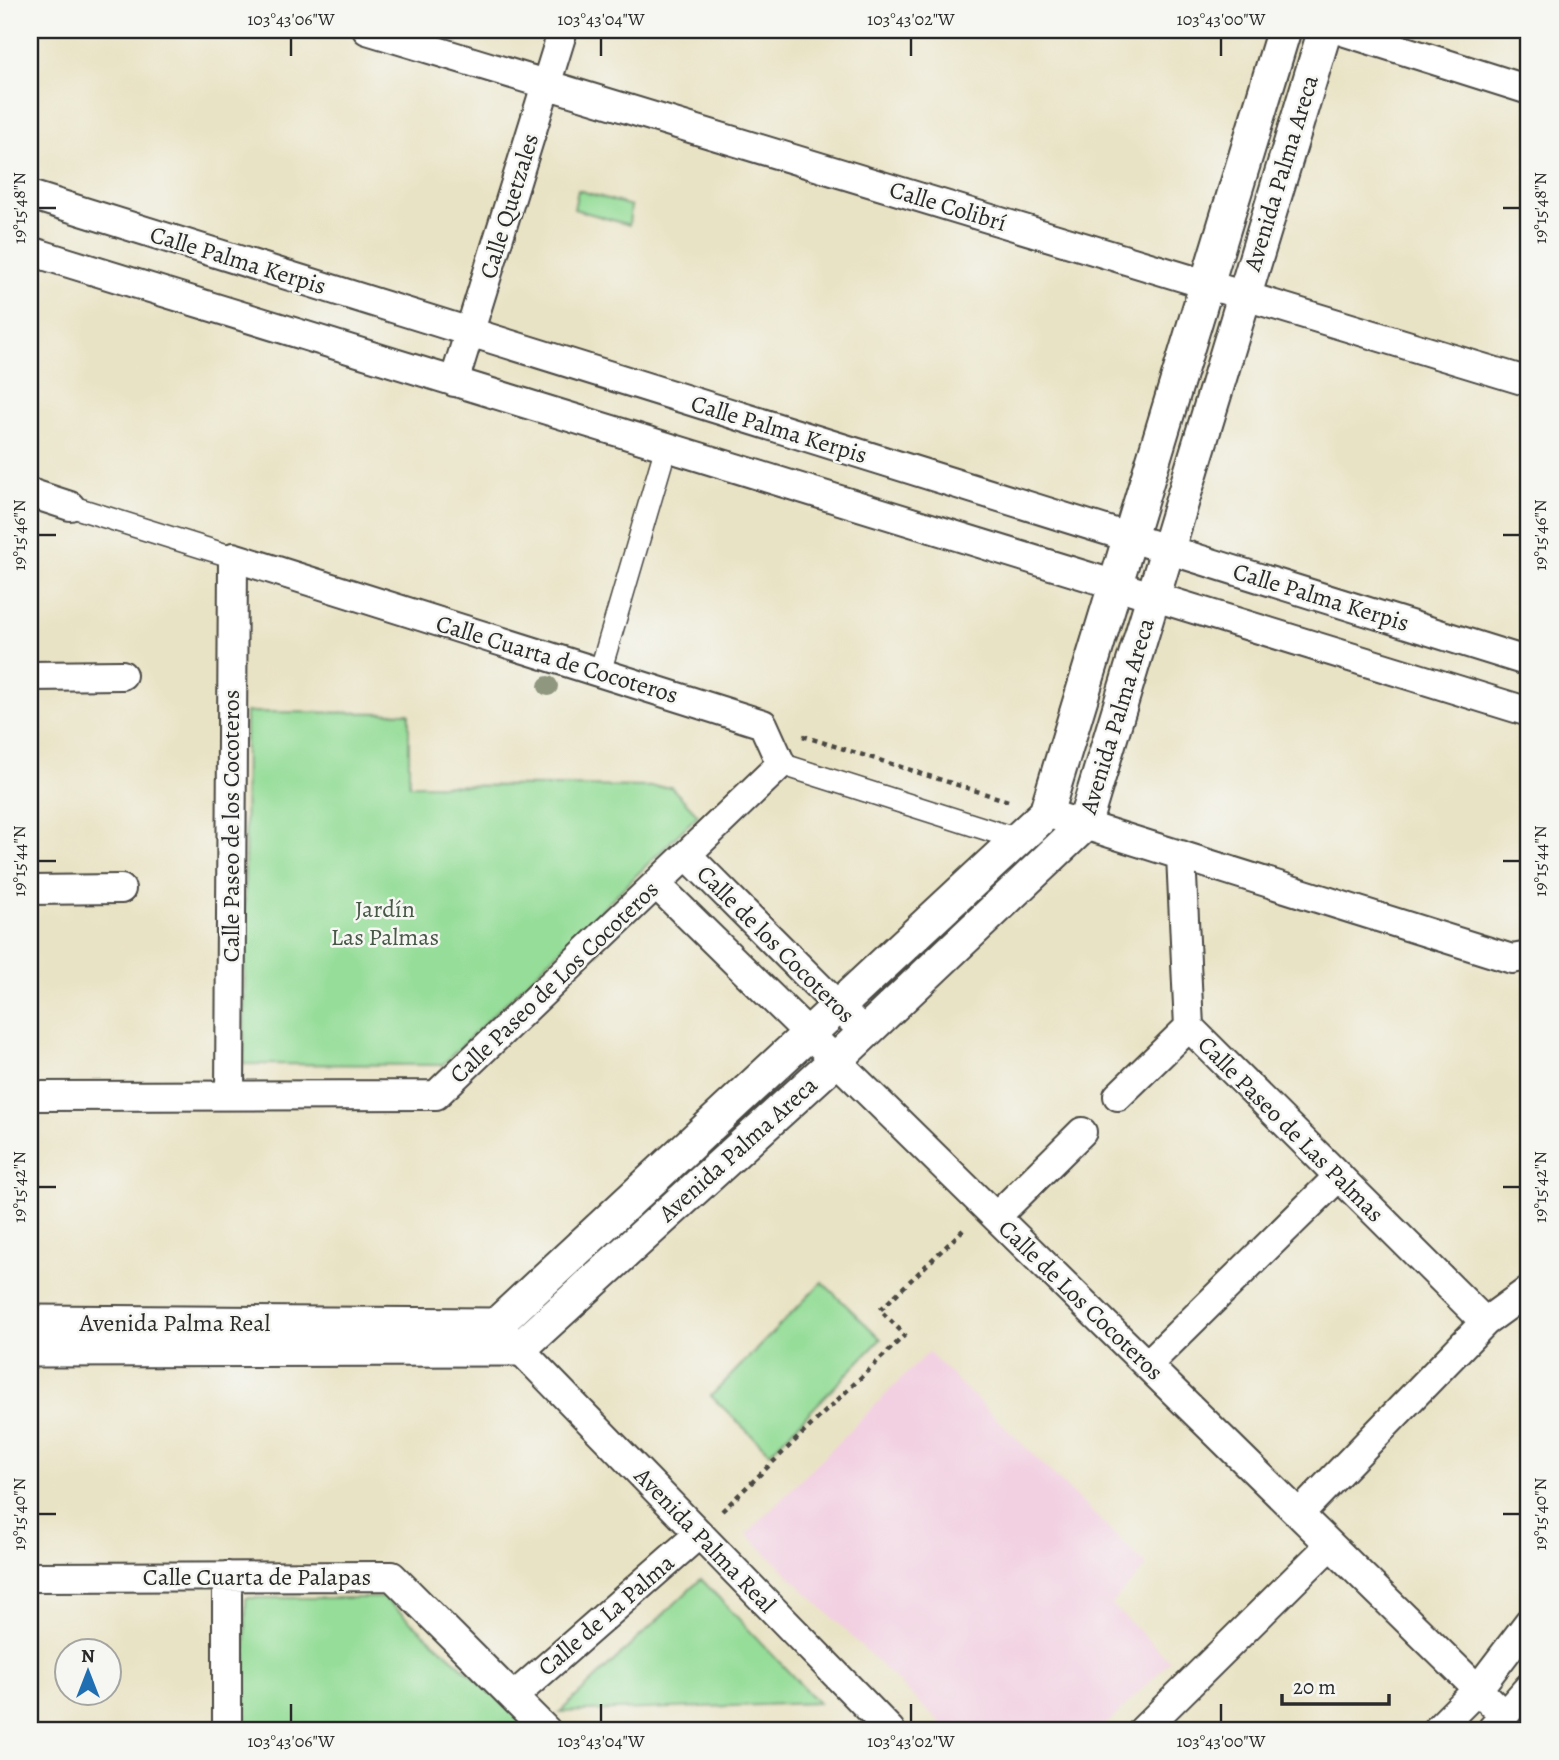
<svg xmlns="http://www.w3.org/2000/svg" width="1559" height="1760" font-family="Alegreya,serif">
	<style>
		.built { fill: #f2cfe1 }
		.green { fill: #95dd98; stroke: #608462; stroke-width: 2 }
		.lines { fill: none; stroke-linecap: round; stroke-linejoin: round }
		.pedestrian-casing { stroke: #484742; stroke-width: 24 }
		.minor-casing { stroke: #484742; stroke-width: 32 }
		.tertiary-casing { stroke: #484742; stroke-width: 37 }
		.path { stroke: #484742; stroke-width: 4.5; stroke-dasharray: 5 5; stroke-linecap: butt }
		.pedestrian { stroke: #fff; stroke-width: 21 }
		.minor { stroke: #fff; stroke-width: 28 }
		.tertiary { stroke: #fff; stroke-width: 33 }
		.tree { fill: #8f977f }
		.ticks { fill: none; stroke: #2b2b2b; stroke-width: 2.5 }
		.labels { text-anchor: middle; stroke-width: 5; stroke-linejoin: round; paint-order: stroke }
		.street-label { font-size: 24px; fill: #2b2b2b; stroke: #f6f6f2 }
		.park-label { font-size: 24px; fill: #465846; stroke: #f6f6f2 }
		.neatline { fill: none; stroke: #2b2b2b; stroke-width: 2.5 }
		.ticks-label { font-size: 18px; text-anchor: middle; fill: #2b2b2b }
	</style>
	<rect width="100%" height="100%" fill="#f6f6f2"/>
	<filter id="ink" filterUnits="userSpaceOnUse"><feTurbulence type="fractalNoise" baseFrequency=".0143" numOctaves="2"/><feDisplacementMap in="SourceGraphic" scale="14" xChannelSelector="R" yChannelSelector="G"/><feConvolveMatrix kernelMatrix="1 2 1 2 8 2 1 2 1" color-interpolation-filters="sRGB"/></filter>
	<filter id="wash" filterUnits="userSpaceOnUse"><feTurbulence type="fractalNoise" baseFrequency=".00686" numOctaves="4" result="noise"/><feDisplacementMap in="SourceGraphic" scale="28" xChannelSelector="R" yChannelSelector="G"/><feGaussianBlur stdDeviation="1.57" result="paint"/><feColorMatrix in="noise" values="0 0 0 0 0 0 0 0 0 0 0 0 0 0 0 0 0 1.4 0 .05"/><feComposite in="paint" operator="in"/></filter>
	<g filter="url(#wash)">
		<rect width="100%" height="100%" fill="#e9e3c5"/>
		<path class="built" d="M928,1352L1147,1566L1111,1604L1170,1661L1101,1730H947L747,1534Z"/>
		<path class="green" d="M578,190L631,206L629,225L574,209Z
			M246,712L409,713V785L671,787L698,815L442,1065L244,1064Z
			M822,1282L881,1339L770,1453L711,1396Z
			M701,1579L818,1703L560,1712Z
			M246,1598H384L534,1730H245Z"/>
	</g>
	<g filter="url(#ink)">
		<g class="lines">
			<g class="pedestrian-casing">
				<path id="pedestrian" d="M70,506L233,557
					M600,672L666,447
					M781,764L1017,839"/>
			</g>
			<g class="minor-casing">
				<path id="minor" d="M367,30L1529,382
					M1339,30L1529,90
					M30,195L1529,662
					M30,251L1529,712
					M454,382L563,30
					M30,493L70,506
					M30,676L122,675
					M1046,813L1512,959L1529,956
					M687,855L865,1033
					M1181,855L1189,1027L1485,1322
					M656,884L1505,1716
					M30,890L121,889
					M30,1096L436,1095L781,764L763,724L233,557L230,1095
					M1118,1096L1189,1027
					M996,1217L1082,1132
					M504,1333L890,1730
					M1147,1365L1339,1176
					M1299,1514L1485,1322L1529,1290
					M30,1577L392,1576L546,1730
					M513,1697L699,1534
					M1492,1729L1529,1687
					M227,1730V1576
					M1143,1730L1330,1545
					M1437,1730L1478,1689L1529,1622"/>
			</g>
			<g class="tertiary-casing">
				<path id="tertiary" d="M30,1322L496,1325L1046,813L1284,30
					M30,1350L519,1349L836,1060L1084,825L1325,30"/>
			</g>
			<path class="path" d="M803,736L1008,801
				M722,1511L905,1335L880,1310L963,1230"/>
			<use href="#pedestrian" class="pedestrian"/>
			<use href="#minor" class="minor"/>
			<use href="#tertiary" class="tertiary"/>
		</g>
		<circle class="tree" cx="548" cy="686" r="10"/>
	</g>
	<path class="ticks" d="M291,38V56M601,38V56M911,38V56M1221,38V56M38,208H56M1503,208H1520M38,535H56M1503,535H1520M38,861H56M1503,861H1520M38,1187H56M1503,1187H1520M38,1514H56M1503,1514H1520M291,1704V1722M601,1704V1722M911,1704V1722M1221,1704V1722"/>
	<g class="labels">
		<g class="street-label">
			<text transform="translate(1281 173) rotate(-73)" y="8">Avenida Palma Areca</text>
			<text transform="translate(509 206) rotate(-73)" y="8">Calle Quetzales</text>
			<text transform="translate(948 206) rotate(17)" y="8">Calle Colibrí</text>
			<text transform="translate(238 260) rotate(17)" y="8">Calle Palma Kerpis</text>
			<text transform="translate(779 429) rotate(17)" y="8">Calle Palma Kerpis</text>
			<text transform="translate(1321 597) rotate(17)" y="8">Calle Palma Kerpis</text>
			<text transform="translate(557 659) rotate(17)" y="8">Calle Cuarta de Cocoteros</text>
			<text transform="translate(1117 716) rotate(-73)" y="8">Avenida Palma Areca</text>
			<text transform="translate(231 826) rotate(-90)" y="8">Calle Paseo de los Cocoteros</text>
			<text transform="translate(776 944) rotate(45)" y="8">Calle de los Cocoteros</text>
			<text transform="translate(554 982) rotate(-44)" y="8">Calle Paseo de Los Cocoteros</text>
			<text transform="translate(1291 1129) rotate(45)" y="8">Calle Paseo de Las Palmas</text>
			<text transform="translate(738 1149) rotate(-42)" y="8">Avenida Palma Areca</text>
			<text transform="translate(1081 1300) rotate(44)" y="8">Calle de Los Cocoteros</text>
			<text x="175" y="1331">Avenida Palma Real</text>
			<text transform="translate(705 1540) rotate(46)" y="8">Avenida Palma Real</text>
			<text x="257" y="1585">Calle Cuarta de Palapas</text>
			<text transform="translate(606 1615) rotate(-41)" y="8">Calle de La Palma</text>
		</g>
		<g class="park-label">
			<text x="385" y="917">Jardín<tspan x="385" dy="28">Las Palmas</tspan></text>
		</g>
	</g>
	<rect width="1559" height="1760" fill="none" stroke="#f6f6f2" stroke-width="77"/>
	<g transform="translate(88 1672)"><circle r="33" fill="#f6f6f2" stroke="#a5a5a2" stroke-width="2"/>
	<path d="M0-5L12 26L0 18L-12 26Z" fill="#1f6fb2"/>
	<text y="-10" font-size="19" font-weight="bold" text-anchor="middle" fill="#2b2b2b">N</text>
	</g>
	<path d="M1282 1694v10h107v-10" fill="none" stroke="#2b2b2b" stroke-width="3.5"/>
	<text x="1293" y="1694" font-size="21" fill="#2b2b2b" stroke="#f6f6f2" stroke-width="5" paint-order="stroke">20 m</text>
	<rect x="38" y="38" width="1482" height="1684" class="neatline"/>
	<g class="ticks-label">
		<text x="291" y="25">103°43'06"W</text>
		<text x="601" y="25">103°43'04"W</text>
		<text x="911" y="25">103°43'02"W</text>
		<text x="1221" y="25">103°43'00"W</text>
		<text transform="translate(19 208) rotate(-90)" y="6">19°15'48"N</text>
		<text transform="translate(1540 208) rotate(-90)" y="6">19°15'48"N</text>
		<text transform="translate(19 535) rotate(-90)" y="6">19°15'46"N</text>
		<text transform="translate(1540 535) rotate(-90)" y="6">19°15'46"N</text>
		<text transform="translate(19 861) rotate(-90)" y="6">19°15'44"N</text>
		<text transform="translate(1540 861) rotate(-90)" y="6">19°15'44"N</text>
		<text transform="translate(19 1187) rotate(-90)" y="6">19°15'42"N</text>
		<text transform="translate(1540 1187) rotate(-90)" y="6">19°15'42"N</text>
		<text transform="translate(19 1514) rotate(-90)" y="6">19°15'40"N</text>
		<text transform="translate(1540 1514) rotate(-90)" y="6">19°15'40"N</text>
		<text x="291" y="1747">103°43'06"W</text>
		<text x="601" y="1747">103°43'04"W</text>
		<text x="911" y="1747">103°43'02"W</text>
		<text x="1221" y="1747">103°43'00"W</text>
	</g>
</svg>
